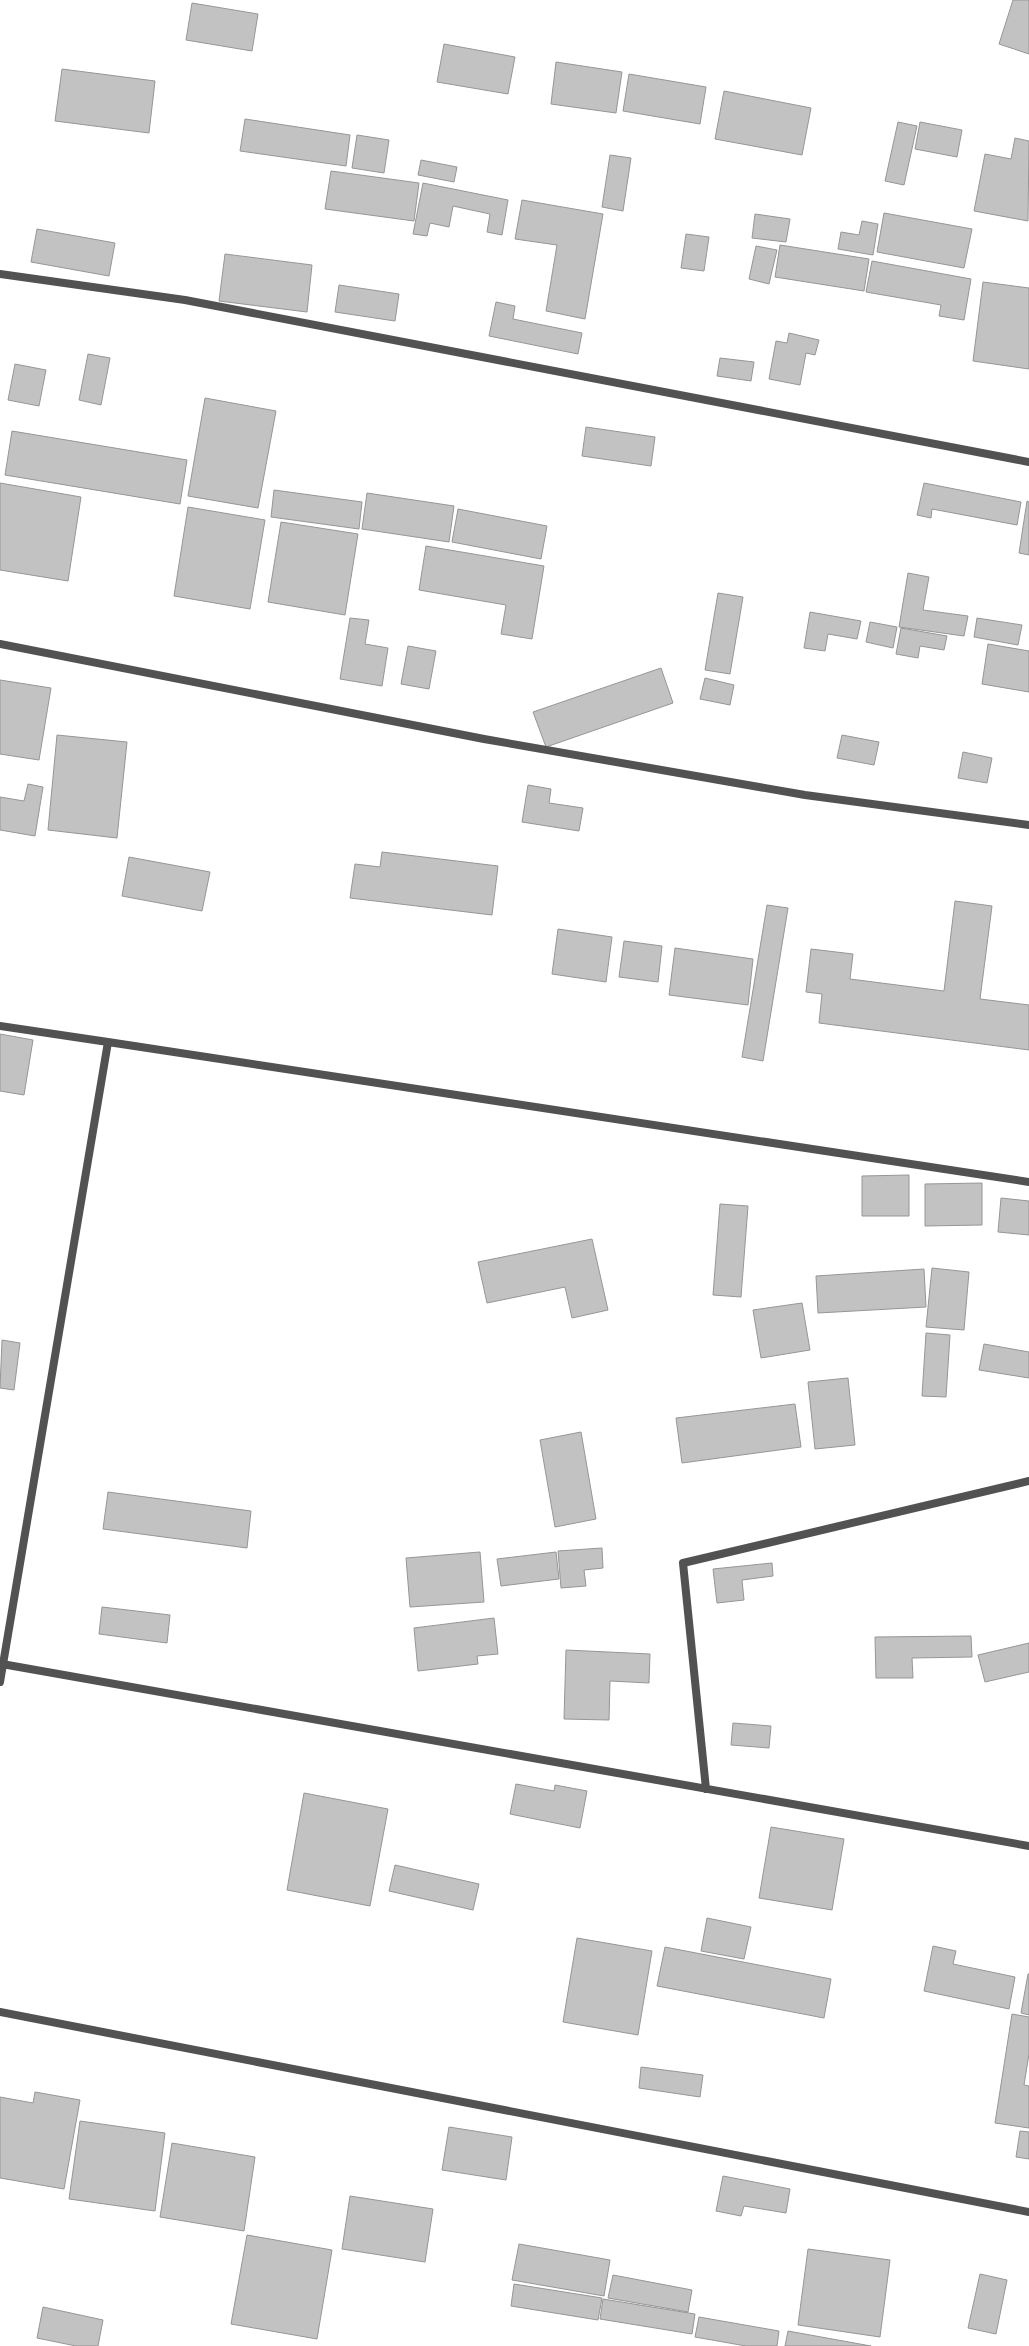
<svg xmlns="http://www.w3.org/2000/svg" width="1029" height="2346" font-family="'IBM Plex Sans',sans-serif">
	<style>
		.building { fill: #c2c2c2; stroke: #969696 }
		.lines { fill: none; stroke-linecap: round; stroke-linejoin: round }
		.minor { stroke: #525252; stroke-width: 8 }
	</style>
	<rect width="100%" height="100%" fill="#fff"/>
	<path class="building" d="M1013,0H1029V54L999,44Z
		M192,3L258,14L252,51L186,40Z
		M444,44L515,57L508,94L437,82Z
		M556,62L622,72L616,113L551,104Z
		M62,69L155,81L149,133L55,121Z
		M629,74L706,87L700,124L623,111Z
		M724,91L811,108L802,155L715,139Z
		M245,119L350,135L346,166L240,151Z
		M898,122L917,126L904,185L885,181Z
		M920,122L962,130L957,157L915,149Z
		M357,135L389,140L384,173L352,168Z
		M1015,138L1029,141L1028,221L974,211L985,154L1011,159Z
		M610,155L631,158L623,211L602,207Z
		M421,160L457,167L454,182L418,175Z
		M331,171L419,183L414,221L325,209Z
		M423,183L508,200L502,235L487,232L490,214L453,206L449,227L430,223L427,236L413,234Z
		M522,200L603,214L585,319L546,311L557,245L515,239Z
		M884,213L972,229L964,268L877,252Z
		M755,214L790,219L786,242L752,238Z
		M862,221L878,224L873,255L838,249L841,232L859,235Z
		M37,229L115,243L109,276L31,262Z
		M686,234L709,237L704,271L681,268Z
		M780,245L869,259L864,291L775,277Z
		M756,246L777,250L769,284L749,279Z
		M225,254L312,265L307,312L219,301Z
		M872,261L971,279L964,320L939,316L941,305L866,292Z
		M983,282L1029,288V369L973,361Z
		M339,285L399,294L395,321L335,312Z
		M496,302L515,306L513,319L582,333L578,354L489,336Z
		M789,333L819,340L815,355L806,353L800,385L769,379L776,341L787,343Z
		M88,354L110,358L101,405L79,400Z
		M720,358L754,362L751,381L717,376Z
		M15,364L46,370L39,406L8,400Z
		M205,398L276,411L258,508L188,496Z
		M586,427L655,437L651,466L582,456Z
		M12,431L187,460L180,504L5,475Z
		M0,483L81,497L68,581L0,570Z
		M924,483L1021,502L1017,525L932,509L931,518L917,515Z
		M274,490L362,502L359,529L271,517Z
		M367,493L454,506L449,542L362,529Z
		M1027,501L1029,502V555L1019,553Z
		M188,507L265,520L250,609L174,596Z
		M458,509L547,526L541,559L452,542Z
		M281,522L358,534L345,615L268,602Z
		M426,546L544,566L532,639L501,634L506,605L419,590Z
		M908,573L929,577L923,610L968,616L964,636L899,627Z
		M718,593L743,597L730,674L705,670Z
		M810,612L861,621L857,639L828,634L825,651L804,648Z
		M350,618L369,620L365,644L388,648L382,686L340,679Z
		M977,618L1022,625L1018,645L974,637Z
		M870,622L897,627L893,648L866,642Z
		M901,628L947,636L944,650L920,646L918,658L896,654Z
		M988,644L1029,651V692L982,684Z
		M408,646L436,651L429,689L401,684Z
		M661,668L673,703L546,747L533,712Z
		M705,678L734,685L730,705L700,699Z
		M0,680L51,688L39,760L0,754Z
		M57,735L127,742L117,838L48,830Z
		M842,735L879,742L874,765L837,758Z
		M963,752L992,758L987,783L958,778Z
		M28,784L43,787L35,836L0,830V797L24,801Z
		M528,785L551,789L549,803L583,808L579,831L522,822Z
		M382,852L498,866L492,915L350,898L355,864L380,867Z
		M129,857L210,872L202,911L122,896Z
		M955,901L992,906L980,999L1029,1005V1050L819,1023L822,994L806,992L811,949L853,954L850,979L944,991Z
		M767,905L788,908L763,1061L742,1057Z
		M558,929L612,937L606,982L552,974Z
		M624,941L662,946L658,982L619,977Z
		M675,948L753,959L748,1005L669,995Z
		M0,1034L33,1040L24,1095L0,1091Z
		M909,1175V1216H862V1176Z
		M982,1183V1225L925,1226V1184Z
		M1001,1198L1029,1201V1235L998,1232Z
		M720,1204L748,1206L741,1297L713,1295Z
		M592,1239L608,1310L572,1318L565,1287L487,1303L478,1262Z
		M932,1268L969,1272L964,1330L926,1327Z
		M924,1269L926,1307L818,1313L816,1276Z
		M802,1303L810,1350L761,1358L753,1310Z
		M926,1333L950,1335L946,1397L922,1396Z
		M2,1340L20,1343L14,1390L0,1388Z
		M984,1344L1029,1352V1378L979,1370Z
		M848,1378L855,1445L815,1449L808,1382Z
		M795,1404L801,1447L682,1463L676,1418Z
		M581,1432L596,1519L555,1527L540,1440Z
		M108,1492L251,1511L247,1548L103,1529Z
		M602,1548L603,1568L584,1570L586,1586L561,1588L558,1551Z
		M480,1552L484,1602L410,1607L406,1558Z
		M556,1552L559,1579L501,1586L497,1559Z
		M772,1563L773,1576L742,1580L744,1600L717,1603L713,1569Z
		M102,1607L170,1615L167,1643L99,1634Z
		M494,1618L498,1654L477,1656L478,1664L418,1671L414,1628Z
		M971,1636L972,1657L912,1658L913,1678H876L875,1637Z
		M1029,1643V1672L985,1682L978,1655Z
		M566,1650L650,1654L649,1683L610,1681L609,1720L564,1719Z
		M733,1723L771,1726L769,1748L731,1745Z
		M516,1784L554,1791L555,1785L587,1791L580,1828L510,1814Z
		M304,1793L388,1809L370,1906L287,1890Z
		M771,1827L844,1839L832,1910L759,1898Z
		M395,1865L479,1884L473,1910L389,1891Z
		M707,1918L751,1927L744,1959L701,1951Z
		M577,1938L652,1951L638,2035L563,2022Z
		M933,1946L956,1951L953,1964L1015,1977L1009,2009L924,1991Z
		M665,1947L831,1979L824,2018L657,1986Z
		M1028,1974H1029V2015L1021,2013Z
		M1012,2014L1029,2017V2054L1024,2085L1029,2086V2128L995,2123Z
		M641,2067L703,2075L700,2097L639,2088Z
		M35,2092L80,2100L64,2189L0,2178V2097L33,2103Z
		M80,2121L165,2133L155,2211L69,2199Z
		M449,2127L512,2137L506,2180L442,2170Z
		M1020,2131L1029,2132V2159L1016,2157Z
		M172,2143L255,2157L244,2231L160,2217Z
		M723,2176L790,2189L786,2213L744,2206L741,2216L716,2211Z
		M350,2196L433,2209L425,2262L342,2249Z
		M247,2235L332,2250L317,2339L231,2324Z
		M519,2244L610,2260L604,2296L512,2280Z
		M808,2249L890,2260L880,2337L798,2325Z
		M980,2274L1007,2280L996,2334L968,2328Z
		M613,2275L692,2290L688,2312L608,2298Z
		M514,2284L602,2298L598,2320L511,2306Z
		M603,2299L695,2314L692,2334L600,2319Z
		M43,2307L103,2320L98,2346H76L37,2338Z
		M699,2317L779,2331L777,2346H746L695,2337Z
		M788,2331L871,2346H785Z"/>
	<g class="lines">
		<path class="minor" d="M0,274L185,300L1029,462
			M0,644L484,739L805,795L1029,825
			M0,1026L108,1042L0,1682
			M108,1042L1029,1182
			M2,1664L1029,1846
			M706,1789L683,1563L1029,1481
			M0,2012L1029,2212"/>
	</g>
</svg>
